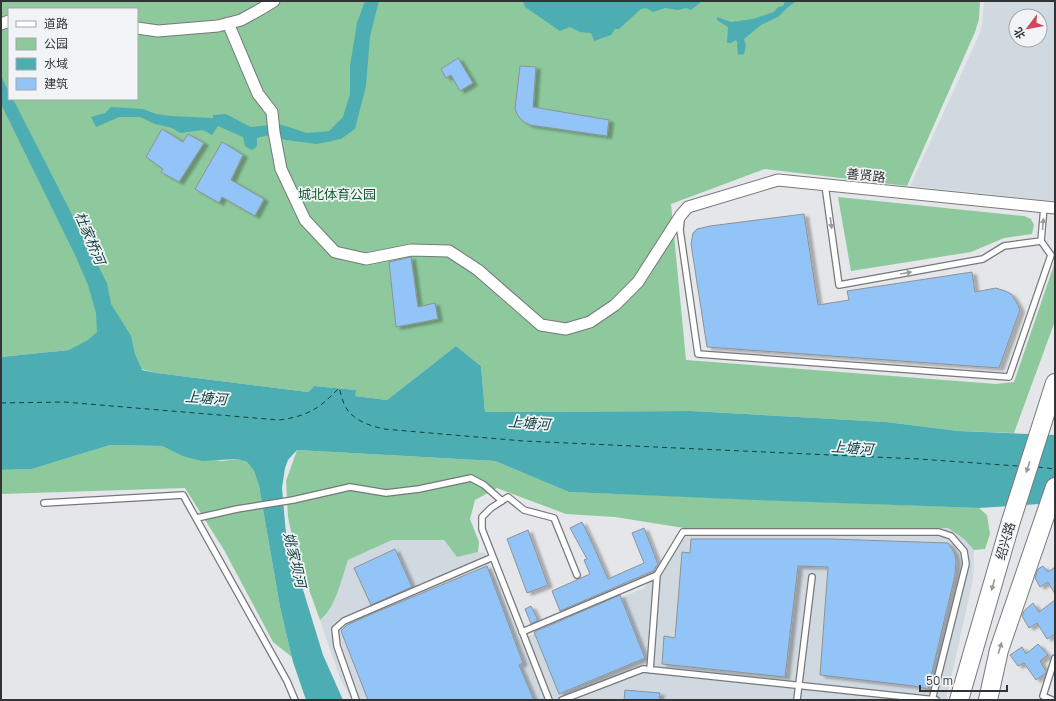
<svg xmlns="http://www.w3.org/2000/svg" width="1056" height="701" font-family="Manrope,'Noto Sans SC',sans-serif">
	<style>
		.built { fill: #d0d8e0; fill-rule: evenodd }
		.green { fill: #8dc99c; fill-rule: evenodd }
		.water { fill: #4caeb2 }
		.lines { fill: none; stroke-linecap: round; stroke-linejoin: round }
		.ferry { stroke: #124042; stroke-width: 1; stroke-dasharray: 5 4; stroke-linecap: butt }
		.building { fill: #92c4f8; stroke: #8f9294; filter: url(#shadow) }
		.service-casing { stroke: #76787b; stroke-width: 8 }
		.minor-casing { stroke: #76787b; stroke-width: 13 }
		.primary-casing { stroke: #76787b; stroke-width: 20 }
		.service { stroke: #fff; stroke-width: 5.5 }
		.minor { stroke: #fff; stroke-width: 11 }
		.primary { stroke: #fff; stroke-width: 18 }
		.oneway { fill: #98999a }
		.labels { text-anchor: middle; stroke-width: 3.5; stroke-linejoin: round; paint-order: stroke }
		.street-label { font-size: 13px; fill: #323334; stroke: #f1f4f6 }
		.park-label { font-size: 13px; fill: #145a2f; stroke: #f1f4f6 }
		.water-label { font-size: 14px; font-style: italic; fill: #124042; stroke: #f1f4f6 }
	</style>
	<defs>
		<filter id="shadow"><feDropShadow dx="4.5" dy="2.5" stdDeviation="1" flood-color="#0004"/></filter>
	</defs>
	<rect width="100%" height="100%" fill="#e4e6e9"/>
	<path class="built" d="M984,1H1055V201L910,186L979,35L982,26ZM1016,16H1040V40H1016Z
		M684,528H948L964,539L974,550L973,580L946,700H352L340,678L320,620L326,616L333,603L348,560L392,540H444L457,557L478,552L485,553L520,640L644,588Z"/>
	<path class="green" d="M1,1H980L979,19L975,32L907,186L765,169L671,204L686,360L996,384L1014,382L1055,262V321L1014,433L959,431L886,422L691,411L485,412L481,366L456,346L387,400L355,396V390L314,386L308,392L157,373L69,350L1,357ZM9,9H137V99H9Z
		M838,197L1024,216L1031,219L1034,225L1032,234L1004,238L971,252L851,271Z
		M110,445L162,446L182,456L222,461L237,459L247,462L254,471L259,486L280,607L292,657L273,642L224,550L185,488L1,494V470L32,469Z
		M297,450L495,461L569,492L979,508L987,515L990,534L985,549L974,550L964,539L948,528H684L615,517L566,514L497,488L475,500L470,519L479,542L478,552L457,557L444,540H392L348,560C342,577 335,610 320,620L295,551L288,517L286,481Z"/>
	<path class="water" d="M365,1H379L370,36L366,86L355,129L341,139L317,144L286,140L269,135L257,138V146L254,149L251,150L245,146L243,137L218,126L212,135L203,130L180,133L172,128L155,124L140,117H119L96,127L91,117L105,113L111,107L143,109L156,114L171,116L213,118V115L226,114L251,127L279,124L307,133L329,131L343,117L350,94V66L357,23Z
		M523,1H699L700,3L691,10L686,8L678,10L665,8L653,12L646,8L641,9L619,29H615L611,35L594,41L591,33L580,32L570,27L560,31L525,7Z
		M785,1H796L787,8L778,17L761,25L744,39L746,46L744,54L738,55L737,42L736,40L731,43H727L728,27L717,20V17L731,22L753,19L774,12L778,7L783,6Z
		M1,76L9,92V99H13L107,283L111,304L131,336L135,354L142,370L157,373L308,392L314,386L356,390L355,396L387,400L456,346L481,366L485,412L691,411L886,422L959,431L1055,435V503L979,508L756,500L569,492L495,461L297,450L288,460L285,468L282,488L286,534L323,655L343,700H306L293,662L280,607L259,486L254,471L247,462L237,459L202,461L182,456L162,446L110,445L32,469L1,470V357L69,350L88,340L97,332L96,313L88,285L76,257L1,104Z"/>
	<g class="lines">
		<path class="ferry" d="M1,403L64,402L279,420C308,416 319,409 339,388C341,393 342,400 345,406C352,420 370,426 384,429L523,441L919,459L1018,466
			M1038,467L1055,469"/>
	</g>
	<path class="building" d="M458,58L473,83L460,91L451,75L446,78L441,69Z
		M520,66L536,67L533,107L609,120L607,136L530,125L524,122L518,116L515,109Z
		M162,129L183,142L188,134L204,143L179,182L161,172L163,169L146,157Z
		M222,142L243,155L231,180L264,199L255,216L222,197L219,203L195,189Z
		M804,214L818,305L849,300L847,291L972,272L975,292L996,288L1005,291L1011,294L1017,303L1020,310L999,368L707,347L691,244L693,233L697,229L710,226Z
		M411,257L418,307L435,303L438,319L396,327L389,262Z
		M582,522L594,547L608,579L644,563L632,533L644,528L658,564L653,571L560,611L552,591L590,574L584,560L587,559L570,528Z
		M528,530L548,585L527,593L507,539Z
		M691,539H831L948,543L954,552L956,560L955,575L928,689L914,686L820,675L828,567L798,566L785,677L662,664L664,636L675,638L682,552L690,553Z
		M395,549L412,587L371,605L354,568Z
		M487,566L523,663L519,665L534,700H368L341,631L347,625L374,613Z
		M1043,566L1048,572L1055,567V594L1048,582L1040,587L1035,578L1038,569Z
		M620,595L645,658L559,694L534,632Z
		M1055,600V634L1047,639L1037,623L1029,628L1022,616L1024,611L1033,603L1039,612Z
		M531,606L538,620L531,624L525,609Z
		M1038,644L1048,655L1040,661L1046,671V673L1036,680L1024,663L1018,666L1010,655L1022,647L1026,654Z
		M625,690L660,693L659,700H624Z"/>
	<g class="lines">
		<g class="service-casing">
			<path id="service" d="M825,185L839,285L983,259L1004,246L1041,241L1044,207
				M681,220L680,230L698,354L1009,377L1051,255L1041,241
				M44,503L183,495L287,681L295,700
				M197,518L237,509L293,500L350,487L386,493L419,489L471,478L484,485L502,501
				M493,557L482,529V517L491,508L508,497L524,510L554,518L577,575
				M522,632L657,575
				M650,670L657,575L683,532H939L951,536L964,551L966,564L932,700
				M356,700L337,646L335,629L344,621L493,557L549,700
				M562,700L643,669L936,700
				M797,700L812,577
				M1052,700L1043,696L1055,658"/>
		</g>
		<g class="minor-casing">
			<path id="minor" d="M228,23L258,94L272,112L274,132L281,169L305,220L335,252L366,259L411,250L449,251L478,270L541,325L566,329L590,322L615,305L638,282L681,215L688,207L778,180L1055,208
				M1,24L9,21
				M137,28L158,31L218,26L241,20L261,9L274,1"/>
		</g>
		<g class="primary-casing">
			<path id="primary" d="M959,700L1011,521L1055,383
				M988,700L999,650L1055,487"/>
		</g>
		<use href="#service" class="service"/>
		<use href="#minor" class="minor"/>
		<use href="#primary" class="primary"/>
	</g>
	<defs><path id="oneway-solid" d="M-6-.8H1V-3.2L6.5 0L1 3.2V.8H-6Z"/></defs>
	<g class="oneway">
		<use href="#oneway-solid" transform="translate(831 223) rotate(82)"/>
		<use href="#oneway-solid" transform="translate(1043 224) rotate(-85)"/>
		<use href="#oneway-solid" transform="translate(906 273) rotate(-10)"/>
		<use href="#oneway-solid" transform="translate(1028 467) rotate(108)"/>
		<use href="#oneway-solid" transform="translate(993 585) rotate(106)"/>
		<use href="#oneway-solid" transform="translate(1000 648) rotate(-73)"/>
	</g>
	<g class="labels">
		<g class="street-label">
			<text transform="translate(866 175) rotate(6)" y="5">善贤路</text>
			<text transform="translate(1005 541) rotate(-74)" y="5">绍兴路</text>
		</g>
		<g class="park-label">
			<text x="337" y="199">城北体育公园</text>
		</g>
		<g class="water-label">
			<text transform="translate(90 238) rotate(67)" y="5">杜家桥河</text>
			<text transform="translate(206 398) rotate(4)" y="5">上塘河</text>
			<text transform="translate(529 423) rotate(4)" y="5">上塘河</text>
			<text transform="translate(852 448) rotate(4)" y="5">上塘河</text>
			<text transform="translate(295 560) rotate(77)" y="5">姚家坝河</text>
		</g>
	</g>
	<rect width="1056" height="701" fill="none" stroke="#323334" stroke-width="4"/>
	<rect x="8" y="8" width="130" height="92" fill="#f1f4f6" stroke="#a5a7a8"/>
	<rect x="16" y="21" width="20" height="6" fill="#ffffff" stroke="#a5a7a8"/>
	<text x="44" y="28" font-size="12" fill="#323334">道路</text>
	<rect x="16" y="38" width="20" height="12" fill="#8dc99c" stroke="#a5a7a8"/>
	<text x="44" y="48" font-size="12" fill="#323334">公园</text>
	<rect x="16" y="58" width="20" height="12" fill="#4caeb2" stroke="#a5a7a8"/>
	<text x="44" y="68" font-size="12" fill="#323334">水域</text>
	<rect x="16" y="78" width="20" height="12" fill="#92c4f8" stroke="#a5a7a8"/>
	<text x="44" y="88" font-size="12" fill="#323334">建筑</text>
	<g transform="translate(1028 28) rotate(238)"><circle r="19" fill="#f1f4f6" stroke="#a5a7a8"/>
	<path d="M0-3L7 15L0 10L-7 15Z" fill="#d4445d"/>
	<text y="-6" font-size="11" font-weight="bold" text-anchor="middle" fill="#323334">北</text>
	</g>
	<path d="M920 685v6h87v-6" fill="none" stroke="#323334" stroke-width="2"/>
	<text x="926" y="685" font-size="12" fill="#323334" stroke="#f1f4f6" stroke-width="3" paint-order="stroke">50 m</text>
</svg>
